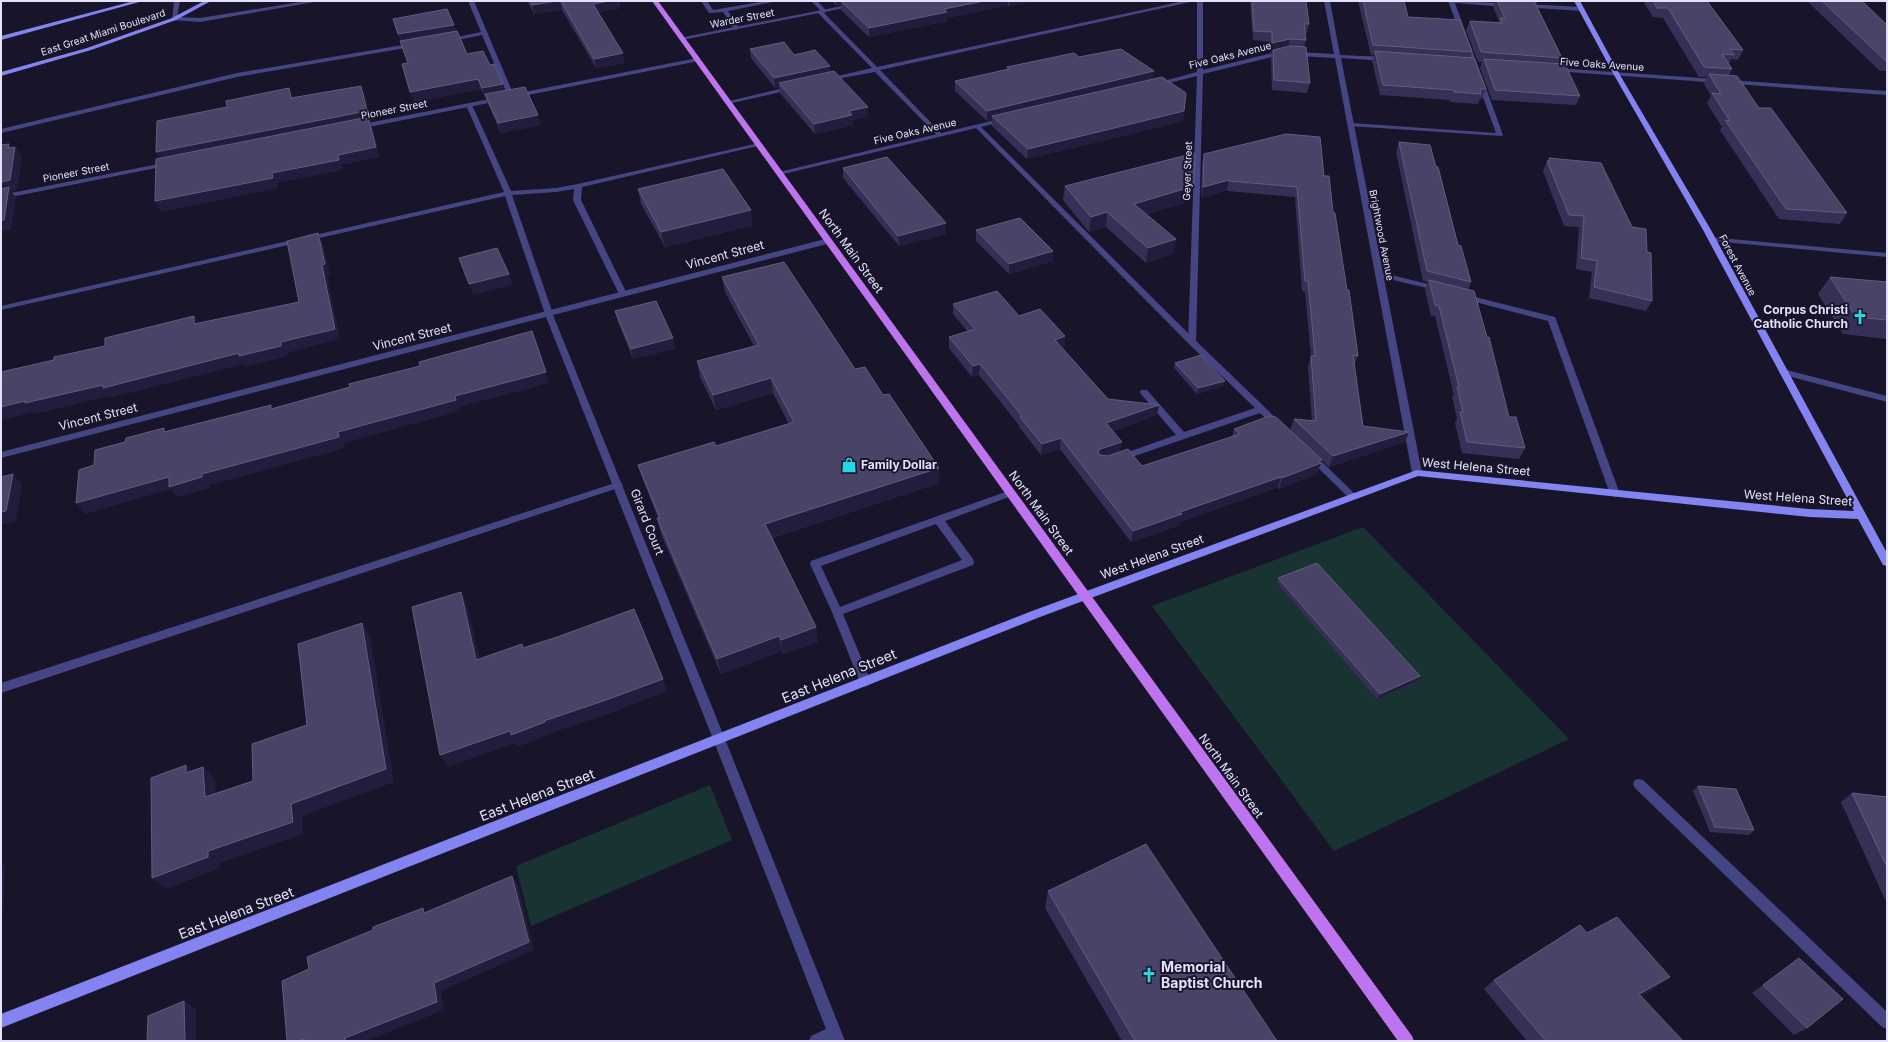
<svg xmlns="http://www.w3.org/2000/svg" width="1888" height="1042" font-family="Inter,sans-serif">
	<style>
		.green { fill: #183332 }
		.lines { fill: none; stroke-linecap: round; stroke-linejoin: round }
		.lane { fill: #464584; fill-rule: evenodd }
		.street { fill: #464584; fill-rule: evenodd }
		.secondary { fill: #8383f1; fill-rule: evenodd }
		.primary { fill: #bf74ef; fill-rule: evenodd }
		.wall { fill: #373056 }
		.shaded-wall { fill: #231d3d }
		.building { fill: #494367; stroke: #625c7f }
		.labels { text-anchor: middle; stroke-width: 4; stroke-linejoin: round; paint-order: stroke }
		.far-street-label { font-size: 10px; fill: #e3e1fc; stroke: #18152a }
		.street-label { font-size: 12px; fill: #e3e1fc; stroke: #18152a }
		.poi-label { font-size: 12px; font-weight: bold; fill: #e3e1fc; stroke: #18152a; text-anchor: end }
		.near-street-label { font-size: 14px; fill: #e3e1fc; stroke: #18152a }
		.near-poi-label { font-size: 14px; font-weight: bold; fill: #e3e1fc; stroke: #18152a; text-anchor: start }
	</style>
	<rect width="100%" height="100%" fill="#18152a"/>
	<path class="green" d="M1363,527L1569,739L1334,851L1152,606Z
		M710,785L732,840L531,926L516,866Z"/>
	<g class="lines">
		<path class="lane" d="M468,1H474L514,96L513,97L508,96L482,35L447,42L444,40L481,32Z
			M701,1H707L713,10L765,1H778L728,11L739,28L736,30L734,29L723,12L709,13Z
			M811,1H817L826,10V12L824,13L877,67L1184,1H1195L880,70L942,134V136H938L875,72L825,81V79L872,68L818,13V11L820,10Z
			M1444,1L1506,3L1509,5L1506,7L1455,3L1503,135L1502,136L1349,126L1348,125L1351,123L1496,133L1449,3Z
			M1524,4L1582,7L1585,9L1582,11L1522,7L1521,6Z
			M415,43L417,44V46L237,77L1,133V129L237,73Z
			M792,86L794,87V89L728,104L725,102Z
			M469,103L472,105L511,191L556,188L578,184L759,143L762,145L582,187L581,200L627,294L623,296L619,294L573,200L574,189L556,192L512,195L553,314L549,316L545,314L505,196L1,310V306L504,192L466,105Z
			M975,125H979L1195,340L1281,423L1283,425L1281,427H1275L1260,413L1123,460H1117L1115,458L1117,456L1176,435L1141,394L1140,392L1141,390H1147L1184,432L1255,408L1189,344L975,127Z
			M1709,237L1887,253V257L1712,241H1709Z
			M1376,272H1379L1440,287L1444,289L1440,291L1376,276Z
			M1460,294H1463L1555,317L1620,494L1618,496L1615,497L1610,494L1548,321L1460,298Z
			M1311,453L1314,454L1356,495L1358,497L1356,499H1350L1308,458L1306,456Z
			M618,482L621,483L623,485L621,487L1,693V683Z
			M1011,490L1014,491L1016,493L1014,495L945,521L973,559L974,562L973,565L843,614L871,682L869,685L865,687L861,685L832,612L810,564L811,561ZM936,524L962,560L840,607L821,566Z
			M719,734L723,735L725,739L845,1041H809L811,1036L826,1029L713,739L715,735Z
			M1639,779L1643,780L1887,1012V1029L1882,1027L1635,788L1633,784L1635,780Z"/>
		<path class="street" d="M174,1H180L177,17L200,18L307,1H320L200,22L172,20Z
			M868,1H880L682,40L679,38Z
			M1197,1H1203V70L1280,51L1334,54L1324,1H1330L1340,55L1386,57L1389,59L1386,61L1341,58L1422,473L1420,475H1414L1412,473L1335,58L1280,55L1203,74L1196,342L1192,345L1188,342L1197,76L1156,86L1153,84L1197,72Z
			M697,58L700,60L699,61L358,129L355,127L358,125Z
			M1556,68L1887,91V95L1554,71L1553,70Z
			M1004,118L1006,119V121L779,175L775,173Z
			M169,162L173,164L171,165L1,199V195Z
			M825,239H831L832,241L831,243L553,315L725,739L723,743L719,744L715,743L713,739L546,317L1,458V452Z
			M1783,369L1887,396V402L1780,374L1779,372L1780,370Z"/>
		<path class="secondary" d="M134,1H143L1,40V36Z
			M204,1H211L176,20L91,50L1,76V72L87,48L172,18Z
			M1574,1H1580L1620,75L1711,230L1887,553V566L1883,565L1858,519L1809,517L1418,476L1040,617L1,1028V1014L1032,611L1417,470L1809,509L1854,511L1703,230L1614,75Z"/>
		<path class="primary" d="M652,1H658L1412,1036L1414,1041H1398Z"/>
	</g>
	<path class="wall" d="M527,1H619L620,8L598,12L625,63L596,68L562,10L534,14Z
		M832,1H1038L1009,6L1008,5L947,18V21L869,37L841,10V5L837,6Z
		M1250,1H1306L1309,24L1307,33H1305L1306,40L1304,47L1310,83L1307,93L1272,90L1271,60L1272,52L1270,53V42L1253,40Z
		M1358,1H1404L1408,17L1472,52L1470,58L1486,89L1482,99H1480L1478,104L1450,102V100L1380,95L1372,61L1374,55H1371Z
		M1495,1H1538V3H1535L1562,58L1559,64L1580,96L1576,105L1492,100L1480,68L1482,62H1478L1466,30L1470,21L1498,22L1499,21L1493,7Z
		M1643,1H1707L1743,50L1738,60L1731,59L1729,64L1732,69L1729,75L1759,108L1847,213L1840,224L1779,219L1720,130L1722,127L1707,103L1711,96L1704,84L1707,77H1699L1663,18L1653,17Z
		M1807,1H1862L1887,25V71H1880Z
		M393,19L456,31L467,54L490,65L503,84L505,91L541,125L501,133L488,104L486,98H485L481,89L414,102L410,92L408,63Z
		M750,49L794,55L830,72L868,107V116L853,120V125L815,134L780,93L779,87L775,88L751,58Z
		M1079,57L1153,79L1184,111L1183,121L1027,159L992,126V119L987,121L955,91V81L1006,70L1007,67Z
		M1399,142L1458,245L1471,282L1468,290L1509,417L1525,448L1519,459L1462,453L1455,423L1457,419L1452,397L1454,395L1435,316H1431L1425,290L1428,282L1423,281L1396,152Z
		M1204,154L1324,176L1333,212L1358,356L1354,366L1363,426L1405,442L1329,467L1322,460L1317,474L1279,489L1278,487L1180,522V525L1131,542L1060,449L1041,455L1019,427V425L979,375L972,377L949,348V337L968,332L953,314V304L1019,316L1065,336L1064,347L1062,348L1108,399L1157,415L1113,431L1120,451L1142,466L1232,437L1234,429L1290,430L1294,419L1312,421L1308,367L1311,356L1305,292L1302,291L1295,197L1227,191V190L1201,198L1202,165Z
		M1549,158L1632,227L1647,252L1652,301L1646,311L1589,298L1592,272L1576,269L1579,227L1564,226L1543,171L1547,161H1548Z
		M843,168L946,223V234L899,246L843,178Z
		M1065,186L1191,201L1146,214L1176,239L1173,254L1146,263L1106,227L1089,232L1063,200Z
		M638,189L753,225L665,247L641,204Z
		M976,230L1053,261L1009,274L976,241Z
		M722,277L855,369L883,395L939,468V483L772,538L818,642L783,654L782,651L721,674L661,534L657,518H658L643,480L638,465L716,446L789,424L773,393L716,410L700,377L697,361L754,346L725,292Z
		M1830,277L1887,282V339L1843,334L1818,294Z
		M615,311L676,348L633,359L618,322Z
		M1175,363L1225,381L1223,386L1197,394L1174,368Z
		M1278,578L1420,676L1417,681L1377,699L1277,583Z
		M1698,786L1754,830L1749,835L1710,832L1693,791Z
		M1852,793L1887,797V904L1841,802Z
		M1048,891L1277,1041H1122L1045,908Z
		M1587,933L1657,987L1641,996L1683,1041H1527L1484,989L1494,980Z
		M1799,958L1807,1028L1794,1035L1752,993Z"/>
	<path class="shaded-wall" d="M556,1H560L562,10L534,14L532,5Z
		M609,1H619L620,8L595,13L593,4Z
		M836,1H860H841V5L837,6Z
		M984,1H1008V5L947,18V21L869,37V28L944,9Z
		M1010,1H1038L1009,6Z
		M454,25L457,34L401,44L398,34Z
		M1290,39L1288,49L1273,50L1272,52L1270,53L1272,43Z
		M623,53L625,63L596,68L594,59Z
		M830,66V76L779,83V87L775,88L774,78Z
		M1154,71L1153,81L992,116V119L987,121V111Z
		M478,79L481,89L414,102L410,92Z
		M503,84L506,94H485L486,98H485L482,88Z
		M361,86L365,95L371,121H370L372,127L380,157L342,165L343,170L277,183L278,188L161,212L155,201L162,162L156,152Z
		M289,88L293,98L296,108L291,98Z
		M868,107V116L853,120V125L815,134L814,124L849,111Z
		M1184,111L1183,121L1027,159L1028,149Z
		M538,115L541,125L501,133L498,123Z
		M9,144L14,153L15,147L22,157L17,190L12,192L16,198L11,230L1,232V182Z
		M1229,180L1227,190L1201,198L1203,187Z
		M1194,186L1191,201L1132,219L1134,204Z
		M751,210L753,225L665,247L661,232Z
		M1107,212L1106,227L1089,232L1091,217Z
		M946,223V234L899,246L898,236Z
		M318,233L323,244L330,275H327L340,339L287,353V356L245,367L244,364L110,398L109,396L34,414L32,412L1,421V407L25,401L239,353L281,342L322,265Z
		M1176,239L1173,254L1146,263L1148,248Z
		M1053,251V261L1009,274V264Z
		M509,274L513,285L473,295L469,284Z
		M194,316L200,326L194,324Z
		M532,331L549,383L459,407L460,411L344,443L345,448L210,485V488L177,497L171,489L85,514L76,503L169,477L202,474L338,432L455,396Z
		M1065,336L1064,347L1054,351L1055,340Z
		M673,338L676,348L633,359L631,349Z
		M980,364L979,375L972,377L973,366Z
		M771,378L773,393L716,410L713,395Z
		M1225,381L1223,386L1197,394L1198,388Z
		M1159,405L1157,415L1105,434L1106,423Z
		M1409,432L1405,442L1329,467L1333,456Z
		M1061,438L1060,449L1041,455L1042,444Z
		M1122,442L1120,452L1096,463L1098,452L1100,449Z
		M1322,460L1317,474L1279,489L1282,478Z
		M939,468V483L768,539L765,524Z
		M13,474L22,485L16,521L1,525V512Z
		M1281,477L1278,487L1180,522V525L1131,542L1133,531L1180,512Z
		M461,592L467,605L483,672L476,660Z
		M362,623L370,636L394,782L302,816L303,834L220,863V868L166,889L152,878L208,851L291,804Z
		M816,627L818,642L783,654L781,640Z
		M779,636L782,651L721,674L717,659Z
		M1420,676L1417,681L1377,699L1380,694Z
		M663,679L667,691L611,713L550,733L551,734L517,747L515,743L448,767L440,755L510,731L544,721Z
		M186,765L197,777L186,773Z
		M203,767L215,779L217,809L205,797Z
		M1,864L5,866L3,916L1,917Z
		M512,876L518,885L534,950L441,991L444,1010L366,1041H345V1038L434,983Z
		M1670,977L1657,987L1627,1003L1639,994Z
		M184,1001L196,1009V1041H185Z"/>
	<path class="building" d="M530,1H556L532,5Z
		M561,1H609L593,4L623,53L594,59Z
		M841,1H984L944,9L947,12L869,28Z
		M1252,1H1306L1309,24H1304L1306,40L1290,39L1272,43V32L1254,31Z
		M1363,1H1404L1408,17L1460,20L1472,52L1373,45Z
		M1497,1H1534L1562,58L1481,52L1470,21L1502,23L1500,18H1505Z
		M1653,1H1707L1743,50L1730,49L1734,55L1722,54L1732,69L1704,67L1668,8H1657Z
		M1822,1H1862L1887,25V61H1886Z
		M447,9L454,25L398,34L393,19Z
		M457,31L467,54L483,51L490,65L494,64L503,84L482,88L478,79L410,92L402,64L408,63L400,41Z
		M784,42L794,55L815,50L830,66L774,78L750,49Z
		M1290,46L1306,47L1310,83L1274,80L1273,50Z
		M1121,49L1154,71L987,111L955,81L1009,69L1007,67L1074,53L1079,57Z
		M1375,51L1474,58L1486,89H1480L1481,94L1454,92L1453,90L1383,85Z
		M1484,59L1565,64L1580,96L1495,90Z
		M834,71L868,107L849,111L852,115L814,124L779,83Z
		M1709,74L1737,76L1759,108H1771L1847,213L1786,209L1725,120L1730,121L1712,93L1721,94Z
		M1162,77L1186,93L1184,111L1028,149L992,116Z
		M361,86L367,111L156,152L157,121L227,107L226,101L289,88L291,98Z
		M525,87L538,115L498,123L485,94Z
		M368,117L376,147L338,155L339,160L272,173L273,178L155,201L156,159Z
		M1286,134L1320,137L1324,176H1329L1333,212L1335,213L1347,290H1349L1358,356L1353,355L1363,426L1409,432L1333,456L1294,419L1316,421L1311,356H1315L1308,281H1305L1297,187L1229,181V180L1203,187L1204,154Z
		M1399,142L1430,145L1436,167H1438L1458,245L1461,246L1471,282L1427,271Z
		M9,144L8,148L15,147L10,180L1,182V145Z
		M1195,153L1194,186L1134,204L1176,239L1148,248L1107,212L1091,217L1065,186Z
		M887,157L946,223L898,236L843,168Z
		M1549,158L1601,163L1632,227L1646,229L1647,252L1651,253L1652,301L1594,287L1597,261L1581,258L1584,216L1569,215L1547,161H1550Z
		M723,169L751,210L661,232L638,189Z
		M9,187L4,220H1V189Z
		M1020,218L1053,251L1009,264L976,230Z
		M318,233L325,264L322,265L335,329L281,342V346L239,356V353L103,388V385L25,403V401L1,407V372L54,360V357L105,346V338L194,316V324L299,302L287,241Z
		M497,248L509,274L469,284L459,258Z
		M784,262L855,369L865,367L883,395L889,394L939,468L765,524L816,627L781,640L779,636L717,659L657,518H660L638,465L714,442L716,446L794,422L771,378L713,395L697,361L759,345L722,277Z
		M1830,277L1887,282V320L1856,317Z
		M1429,280L1474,291L1487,337H1489L1509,417H1516L1525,448L1467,442L1460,412H1463L1457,387H1459L1439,306L1435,305Z
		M997,291L1019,316L1040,309L1065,336L1055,340L1108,399L1159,405L1106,423L1122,442L1100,449L1098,452L1100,455L1108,456L1128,449L1142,466L1240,434L1234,429L1269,416L1276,417L1322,460L1319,461L1321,463L1282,478L1281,477L1180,512L1182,514L1133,531L1061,438L1042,444L1020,417L1022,416L980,364L973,366L949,337L975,329L953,304Z
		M656,301L673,338L631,349L615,311Z
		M532,331L546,372L455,396L456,400L338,432L339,437L202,474V477L169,487V477L76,503L79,470L94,465L95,450L125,442L126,438L164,428V432L271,405V409L350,387L349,384L420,366L419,362Z
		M1201,355L1225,381L1198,388L1175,363Z
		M13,474L6,511L1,512V477Z
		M1317,563L1420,676L1380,694L1278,578Z
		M461,592L476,660L522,644L523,648L557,637L634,609L663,679L606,700L544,721L545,722L511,735L510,731L440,755L412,607Z
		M362,623L386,769L291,804L293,822L208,851V857L152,878L151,778L186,765V773L203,767L205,797L253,781L252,744L307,725L298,644Z
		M1698,786L1736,789L1754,830L1715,827Z
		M1852,793L1887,797V867Z
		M1146,844L1277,1041H1135L1048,891Z
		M512,876L529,942L434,983L437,1002L345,1038V1041H304V1039L298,1041H287L282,981L309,969L307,957L373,930V927L423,908L424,913Z
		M1617,917L1670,977L1639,994L1683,1041H1546L1494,980L1580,925L1587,933Z
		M1799,958L1843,999L1807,1028L1763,985Z
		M184,1001L185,1041H147L148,1016Z"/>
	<defs>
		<g id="church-bare" transform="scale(1.2)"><path d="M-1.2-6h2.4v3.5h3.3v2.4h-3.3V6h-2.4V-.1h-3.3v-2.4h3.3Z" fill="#23d7e6" stroke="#18152a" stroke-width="2.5" paint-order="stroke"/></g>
		<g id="shop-bare" transform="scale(1.2)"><path d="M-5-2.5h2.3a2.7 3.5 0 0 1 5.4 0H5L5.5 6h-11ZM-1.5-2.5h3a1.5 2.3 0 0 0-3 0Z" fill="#23d7e6" stroke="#18152a" stroke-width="2.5" paint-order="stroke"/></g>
	</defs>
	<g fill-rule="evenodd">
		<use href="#church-bare" x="1860" y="317"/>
		<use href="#shop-bare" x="849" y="465"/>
		<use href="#church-bare" x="1149" y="975"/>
	</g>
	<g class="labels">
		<g class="far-street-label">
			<text transform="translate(742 18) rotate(-11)" y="4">Warder Street</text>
			<text transform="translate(103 32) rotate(-18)" y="4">East Great Miami Boulevard</text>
			<text transform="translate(1230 55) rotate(-14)" y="4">Five Oaks Avenue</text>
			<text transform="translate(1602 64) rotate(4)" y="4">Five Oaks Avenue</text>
			<text transform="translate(394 109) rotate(-11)" y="4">Pioneer Street</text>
			<text transform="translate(915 131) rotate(-13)" y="4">Five Oaks Avenue</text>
			<text transform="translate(1187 171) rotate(-88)" y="4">Geyer Street</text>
			<text transform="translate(76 172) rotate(-11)" y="4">Pioneer Street</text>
			<text transform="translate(1382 235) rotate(79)" y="4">Brightwood Avenue</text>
			<text transform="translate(1738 265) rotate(62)" y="4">Forest Avenue</text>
		</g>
		<g class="street-label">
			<text transform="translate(851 251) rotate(54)" y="4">North Main Street</text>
			<text transform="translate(725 255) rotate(-15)" y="4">Vincent Street</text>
			<text transform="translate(412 337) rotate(-14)" y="4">Vincent Street</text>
			<text transform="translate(98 417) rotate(-14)" y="4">Vincent Street</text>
			<text transform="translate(1476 467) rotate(5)" y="4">West Helena Street</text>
			<text transform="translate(1798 498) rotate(4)" y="4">West Helena Street</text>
			<text transform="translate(1041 513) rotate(54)" y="4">North Main Street</text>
			<text transform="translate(647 522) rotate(68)" y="4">Girard Court</text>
			<text transform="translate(1152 557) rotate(-20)" y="4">West Helena Street</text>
			<text transform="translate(1231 776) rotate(54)" y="4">North Main Street</text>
		</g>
		<g class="poi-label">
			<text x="1848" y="314">Corpus Christi<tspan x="1848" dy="14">Catholic Church</tspan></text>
			<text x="861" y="469" text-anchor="start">Family Dollar</text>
		</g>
		<g class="near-street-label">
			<text transform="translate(839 676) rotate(-22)" y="5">East Helena Street</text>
			<text transform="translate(537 795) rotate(-21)" y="5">East Helena Street</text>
			<text transform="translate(236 913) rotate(-21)" y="5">East Helena Street</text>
		</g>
		<g class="near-poi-label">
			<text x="1161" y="972">Memorial<tspan x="1161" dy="16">Baptist Church</tspan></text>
		</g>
	</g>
	<rect width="1888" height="1042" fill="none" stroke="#e3e1fc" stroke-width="4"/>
</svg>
